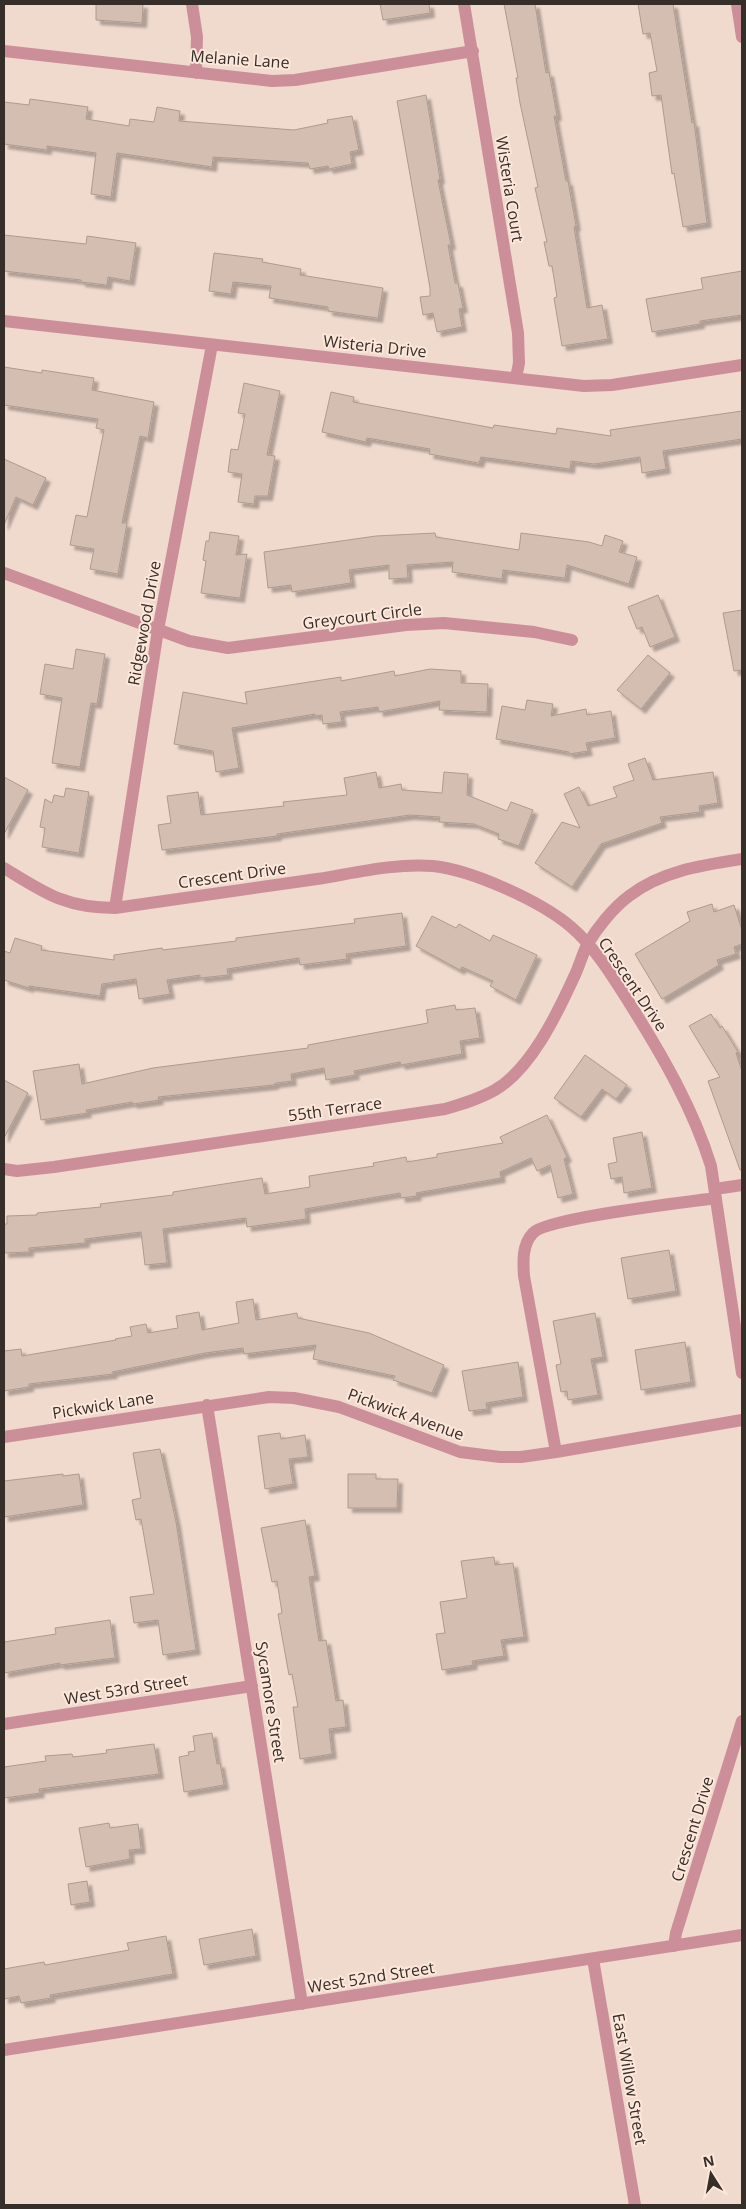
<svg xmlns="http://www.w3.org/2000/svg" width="746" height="2209" font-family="'Open Sans',sans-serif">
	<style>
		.building { fill: #d4beb2; stroke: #af9a8e; filter: url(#shadow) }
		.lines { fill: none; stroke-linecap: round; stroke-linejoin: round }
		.minor { stroke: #cc8f9a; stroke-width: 12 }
		.labels { text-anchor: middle; stroke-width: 4; stroke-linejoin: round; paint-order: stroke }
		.street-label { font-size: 16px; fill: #362e29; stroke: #fde6da }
	</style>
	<defs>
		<filter id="shadow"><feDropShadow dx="4.5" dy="4.5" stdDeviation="1" flood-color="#0004"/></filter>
	</defs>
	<rect width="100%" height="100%" fill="#f0d9cd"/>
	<path class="building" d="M96,4H143L142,23L96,20Z
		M380,4H429L430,13L383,20Z
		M504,4H535L546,73L549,72L557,116H554L566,181H568L576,226L574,227L587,308L602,305L608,339L562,346L554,298L557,297L552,266H549L544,242H547L535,188L538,187L520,103L516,78H518Z
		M638,4H673L692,123L694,122L707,223L683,227L674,173L672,174L661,95L652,96L649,73L657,71L650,33L643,34Z
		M426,95L440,179L438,180L451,245H448L455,283H458L463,308L459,309L462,327L437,332L433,313L423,315L420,297L430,296V288L397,101Z
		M30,99L88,107L86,119L129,126L130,119L154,122L157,107L180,111L179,121L294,130L328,123L327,120L352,116L359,150L350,152L352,164L329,169L328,166L310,169L308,163L213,157L212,167L117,153L111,197L91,194L96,153L47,146V150L4,144V102L29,105Z
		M4,235L86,244L87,236L136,243L130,281L108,277L107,285L81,282V280L4,271Z
		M214,253L263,259L262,262L301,269L300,275L383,288L378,318L328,311V307L269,298L271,286L233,282L231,294L209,291Z
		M742,271V315L700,321V324L652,332L646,299L703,289L701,278Z
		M4,367L42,373V370L94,378L92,390L154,402L148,438L140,436L122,523H127L118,574L90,569L94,549L70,545L76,515L87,517L104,430L96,428L98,419L4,405Z
		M244,383L280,391L267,455L275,456L268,496H255L254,504L238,502L242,474L228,472L231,449L238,450L245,414L238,413Z
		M331,392L354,397L353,402L493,428L494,425L556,434L557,428L611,436L610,430L742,411V439L663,451L666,469L642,473L640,457L594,464L571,461L570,469L481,457L479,463L429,454L430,449L367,438L366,442L322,432Z
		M4,459L46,478L33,505L16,497L4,525Z
		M210,532L239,536L236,555L247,554L240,598L201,593L206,561L203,560L206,541H209Z
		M435,533L436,537L519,550L521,533L589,542L602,546L605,535L623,541L619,552L637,557L629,584L567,565L565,578L503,570L502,579L452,572L453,562L407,565L408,578L389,579V565L349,570L351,583L292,592L291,585L268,588L264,552L376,536Z
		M658,595L675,637L650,647L642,627L637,629L628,607Z
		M742,610V670L734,671L723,613Z
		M76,649L105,654L97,704L91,703L80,767L52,763L62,698L40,694L45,664L73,669Z
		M648,655L670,673L641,709L617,690Z
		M430,669L461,671V683L488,684L487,712L439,710L440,701L379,712L378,707L340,712L342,722L323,724L322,715L315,716V714L232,728L239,768L216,772L213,751L174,744L183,692L247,704L245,692L341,677V681L394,671L395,676Z
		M527,700L553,704L551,716L586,709L587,715L611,711L615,738L586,743L588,751L569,754V752L496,739L502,706L525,710Z
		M645,758L653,780L713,772L718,803L699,806L700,812L660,817L662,823L601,844L572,887L535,863L562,822L580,828L564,794L579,787L588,806L617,797L613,787L634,780L628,764Z
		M376,772L379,788L401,784L402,790L442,793L444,772L468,774L467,795L507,811L511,802L533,810L519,846L498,839L499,834L474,824L439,822L440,817L410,815L277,834V836L162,850L158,825L171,823L167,796L198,792L201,815L284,806L283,802L347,795L344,778Z
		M4,777L28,790L4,834Z
		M66,788L89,792L79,853L42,847L45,828L40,827L45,799L52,803L54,795L64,797Z
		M712,904L714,912L734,905L742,930V944L734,947L736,954L717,960L719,965L662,999L635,954L690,921L687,912Z
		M402,913L406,946L346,954L347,959L300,965L299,958L227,969L228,975L200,978V975L167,980L170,994L139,999L136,979L102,984L100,996L29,986V988L4,980V951L10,953L15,938L42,946L41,950L114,960V955L162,948L163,950L236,941V938L355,923L354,919Z
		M432,916L456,928L459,924L490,941L493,935L537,955L516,1000L490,986L493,981L462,967L460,970L416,946Z
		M455,1005L456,1010L475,1008L480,1038L460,1041L462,1054L401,1065L400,1062L354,1071L355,1075L326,1080L324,1068L291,1074L292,1081L276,1083L273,1085L158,1097L159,1100L133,1104L132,1102L86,1110L87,1113L41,1120L33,1071L79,1064L82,1084L153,1068L308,1048V1045L428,1023L426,1010Z
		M711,1014L720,1028L722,1026L738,1052L736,1053L742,1071V1170H740L708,1081L720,1077L689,1026Z
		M585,1055L627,1085L616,1099L602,1089L581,1117L554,1098Z
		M4,1080L28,1093L4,1138Z
		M547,1115L567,1157L564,1159L573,1194L558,1198L550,1165L537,1171L531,1158L500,1172L501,1178L416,1193L417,1196L401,1198L400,1193L305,1209L306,1219L247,1227L246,1218L163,1229L167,1263L145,1265L141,1232L85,1239V1243L29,1248V1252L4,1253V1224H7V1216L37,1215V1213L101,1207L100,1204L173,1195V1192L262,1178L265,1194L310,1187L309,1176L374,1166L373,1163L406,1157L407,1162L437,1157V1154L503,1143L500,1137Z
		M642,1132L652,1188L624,1193L622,1177L611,1179L608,1164L617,1162L613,1138Z
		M669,1250L676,1291L628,1299L621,1258Z
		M253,1299L256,1320L297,1313L298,1318L369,1333L444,1365L432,1393L393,1380L395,1376L313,1359L316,1345L244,1354L243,1348L205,1353L112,1372L113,1374L29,1384V1387L4,1391V1351L21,1349L22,1356L116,1340L115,1339L132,1336L130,1327L146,1324L148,1333L178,1328L176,1316L199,1312L202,1330L239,1323L236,1302Z
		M595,1313L603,1357L591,1359L598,1395L568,1400L567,1391L561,1392L556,1365L561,1364L553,1321Z
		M685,1342L691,1382L641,1390L635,1350Z
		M518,1362L523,1397L486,1403L487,1409L469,1411L462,1371Z
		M280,1433L281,1439L305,1435L308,1457L289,1459L293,1484L265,1489L258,1436Z
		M160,1449L176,1522L196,1650L163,1655L158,1620L134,1623L130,1597L154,1594L141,1519L136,1520L132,1500L141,1498L133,1453Z
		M63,1474V1476L79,1474L83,1505L4,1517V1481Z
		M348,1474H376V1479H398L397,1508H348Z
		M305,1520L315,1576L309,1577L319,1641L326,1640L336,1701L343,1700L346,1727L329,1729L332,1754L300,1759L293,1707H298L292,1674L289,1675L278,1614L282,1613L277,1581L272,1582L261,1528Z
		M494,1557L495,1565L513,1563L524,1637L501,1640L504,1656L472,1661L473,1665L442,1670L436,1634L445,1633L440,1602L467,1598L461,1561Z
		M110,1620L115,1658L60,1665V1663L4,1673V1642L56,1634L55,1628Z
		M212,1733L217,1764L220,1763L224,1785L184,1792L179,1757L189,1755L188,1752L195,1751L193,1736Z
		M154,1744L159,1774L39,1789L40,1793L4,1798V1767L46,1761L45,1756L72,1754L73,1757L107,1753L106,1750Z
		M109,1823L110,1828L138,1824L141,1849L129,1850L130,1859L86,1867L79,1828Z
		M87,1881L90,1902L71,1905L68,1884Z
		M252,1929L256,1956L204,1965L199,1939Z
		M166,1936L173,1974L50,1995L51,1998L21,2003L19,1996L4,1999V1969L44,1962L45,1965L129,1950L127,1943Z"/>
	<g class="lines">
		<path class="minor" d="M192,4L197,37L196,73
			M464,4L518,333L519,363L516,378
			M737,4L742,37
			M4,51L272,81L295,80L473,51
			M4,321L584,386L612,385L742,365
			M4,573L189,641L228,648L406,625L444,623L534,632L572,640
			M4,868C45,893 65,908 115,908C182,899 249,889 317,879C355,873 395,863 433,866C472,870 540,901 570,926C595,947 613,977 630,1004C662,1055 693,1108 711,1166L742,1373
			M115,908L158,630L212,345
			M4,1169L17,1171L54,1167L445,1109C462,1104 479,1099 495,1090C531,1069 557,1014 574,977C579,967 582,955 587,945C597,928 613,908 629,896C661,871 703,865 742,859
			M715,1189L742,1185
			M207,1405L302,2004
			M4,1437L269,1397L294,1398L339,1407L460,1452L500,1457H521L556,1452L742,1420
			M556,1452L524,1276C523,1261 522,1245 533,1233C546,1218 688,1202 716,1198
			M4,1724L252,1686
			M674,1946L676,1933L742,1721
			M593,1959L635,2205
			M4,2050L742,1935"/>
	</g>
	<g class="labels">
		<g class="street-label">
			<text transform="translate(240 59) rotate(4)" y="6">Melanie Lane</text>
			<text transform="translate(510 189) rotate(81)" y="6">Wisteria Court</text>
			<text transform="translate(375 346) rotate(6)" y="6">Wisteria Drive</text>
			<text transform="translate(362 616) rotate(-7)" y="6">Greycourt Circle</text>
			<text transform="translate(144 623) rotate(-80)" y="6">Ridgewood Drive</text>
			<text transform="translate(232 875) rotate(-8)" y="6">Crescent Drive</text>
			<text transform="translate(633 984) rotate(56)" y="6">Crescent Drive</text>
			<text transform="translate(335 1109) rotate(-8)" y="6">55th Terrace</text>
			<text transform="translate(103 1405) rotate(-9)" y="6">Pickwick Lane</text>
			<text transform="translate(406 1414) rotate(20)" y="6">Pickwick Avenue</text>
			<text transform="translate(126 1689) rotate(-9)" y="6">West 53rd Street</text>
			<text transform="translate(271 1702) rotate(81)" y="6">Sycamore Street</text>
			<text transform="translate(692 1829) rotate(-73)" y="6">Crescent Drive</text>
			<text transform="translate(371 1977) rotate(-9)" y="6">West 52nd Street</text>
			<text transform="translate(630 2079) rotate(80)" y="6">East Willow Street</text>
		</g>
	</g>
	<rect width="746" height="2209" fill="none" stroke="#362e29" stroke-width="10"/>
	<g transform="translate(711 2174) rotate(349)" stroke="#fde6da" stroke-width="4" paint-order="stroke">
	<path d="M0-4L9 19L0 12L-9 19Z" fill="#362e29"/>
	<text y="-8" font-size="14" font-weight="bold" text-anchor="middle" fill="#362e29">N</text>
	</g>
</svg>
